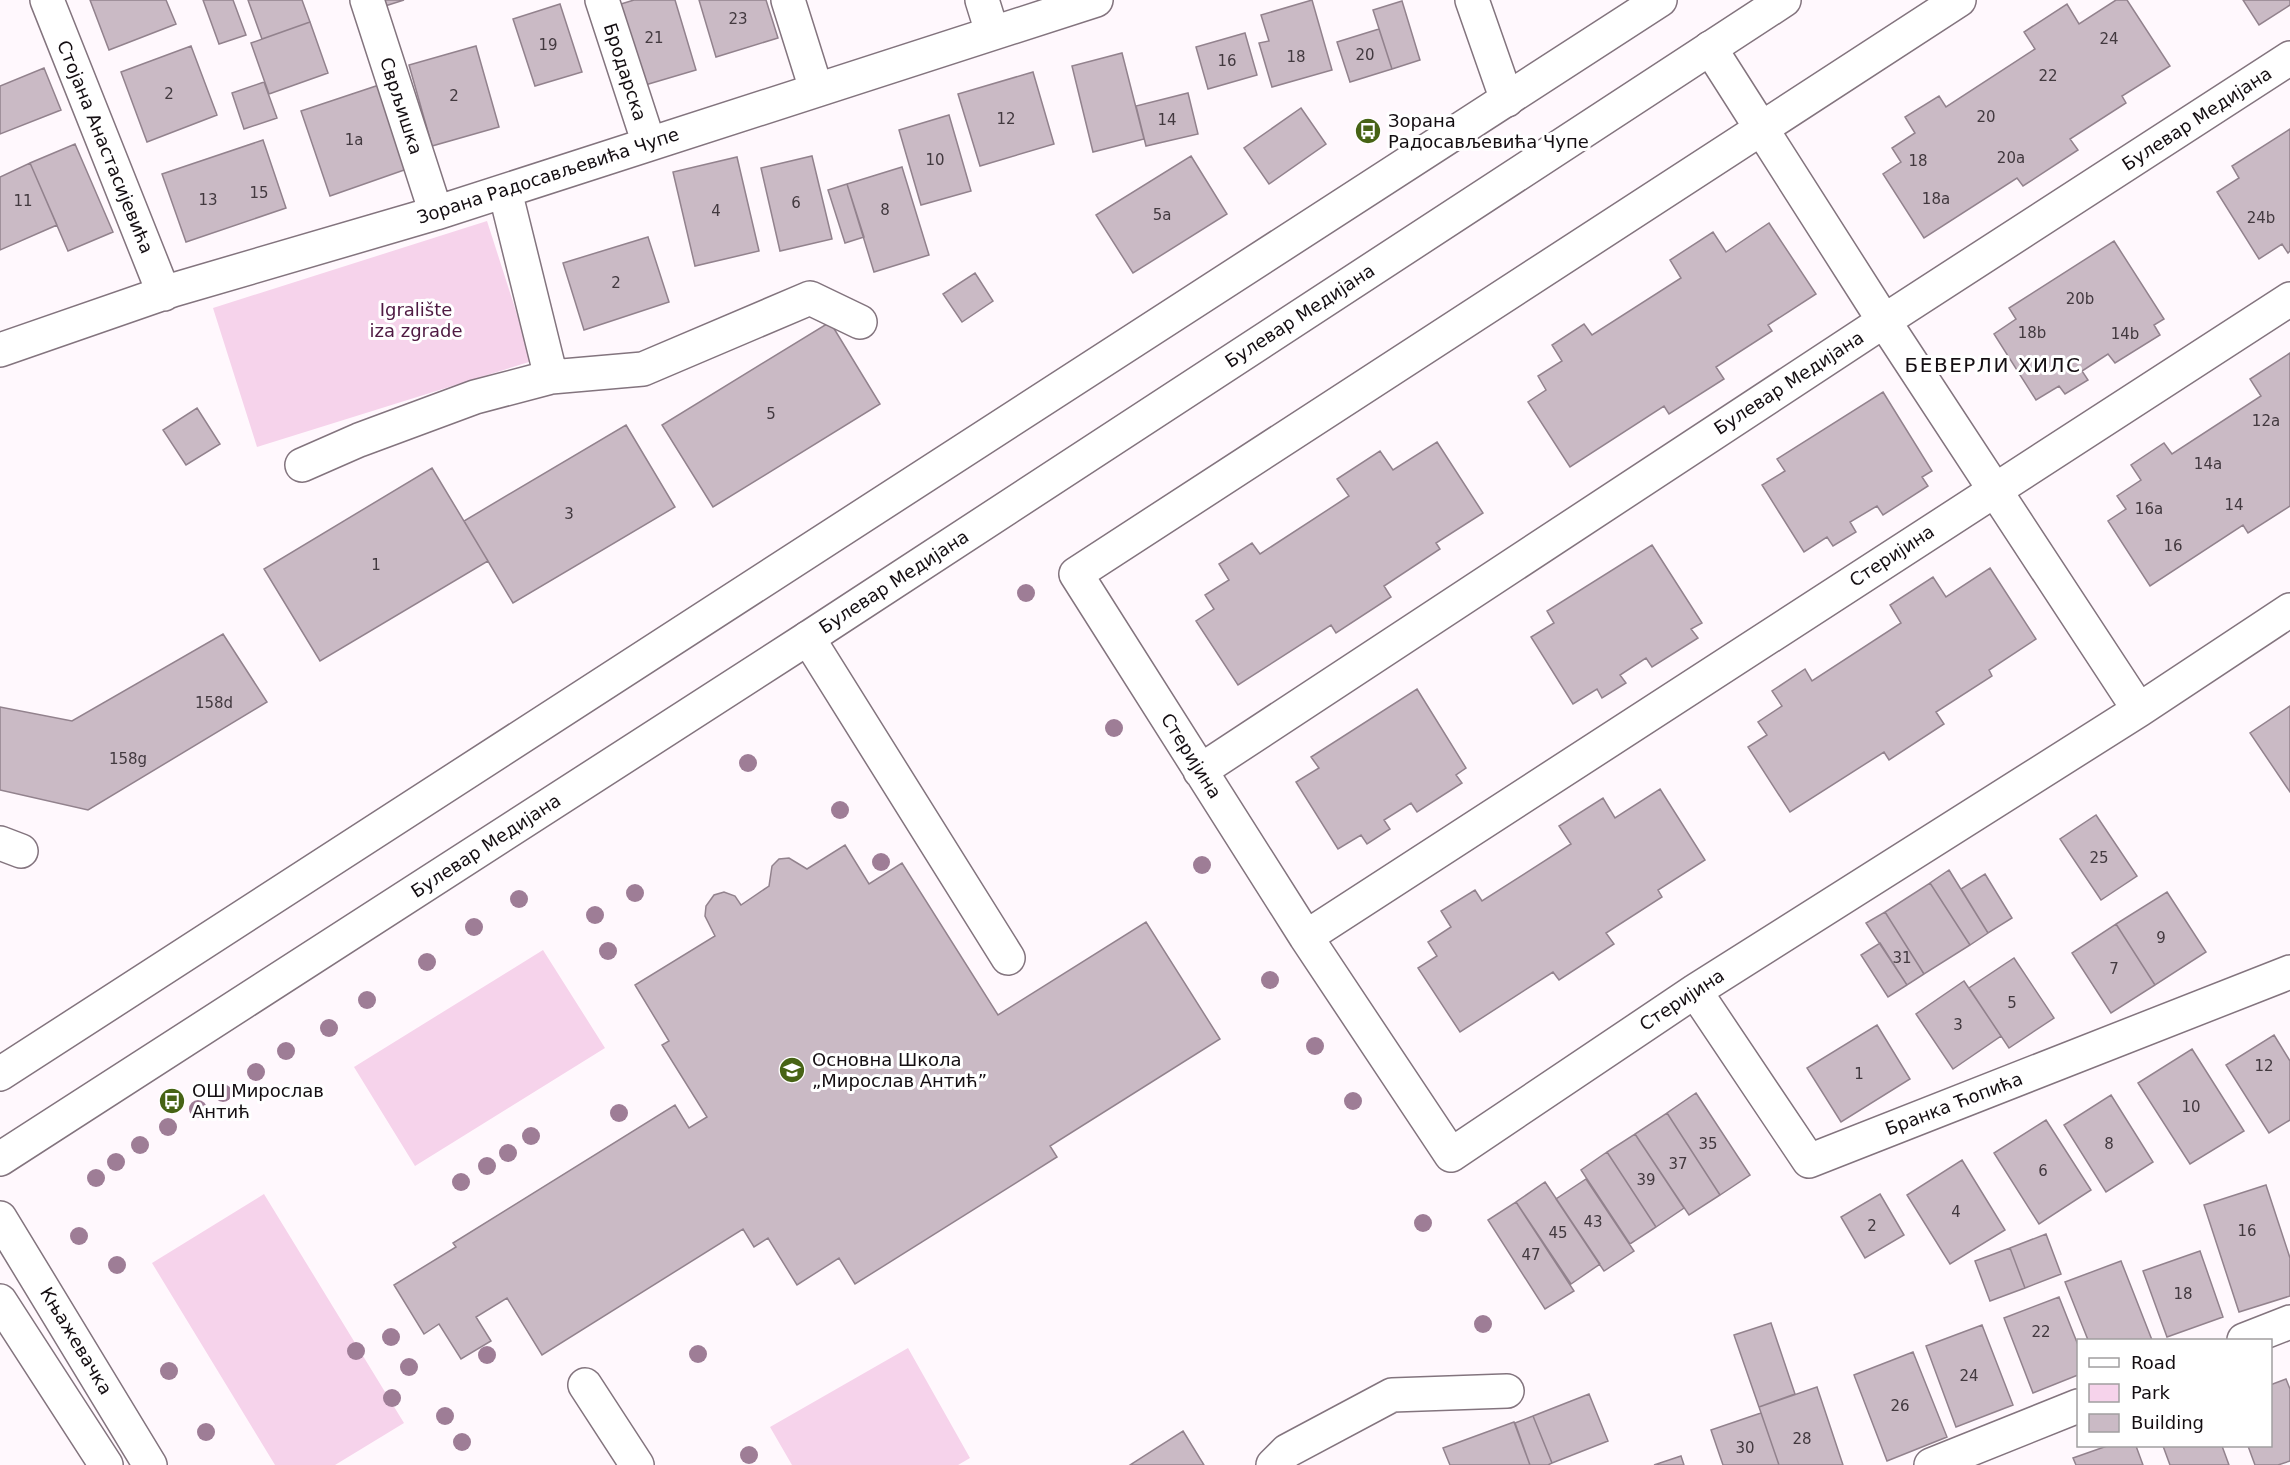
<svg xmlns="http://www.w3.org/2000/svg" width="2290" height="1465" font-family="'DejaVu Sans',sans-serif">
	<style>
		.green { fill: #f6d3eb }
		.building { fill: #cabac5; stroke: #92828d; stroke-width: 1.5 }
		.lines { fill: none; stroke-linecap: round; stroke-linejoin: round }
		.minor-casing { stroke: #83747e; stroke-width: 36 }
		.major-casing { stroke: #83747e; stroke-width: 36 }
		.minor { stroke: #fff; stroke-width: 33 }
		.major { stroke: #fff; stroke-width: 33 }
		.tree { fill: #9e7d96 }
		.labels { text-anchor: middle; stroke-width: 6; stroke-linejoin: round; paint-order: stroke }
		.number-label { font-size: 15px; fill: #42393f }
		.street-label { font-size: 18px; fill: #140e12; stroke: #fff }
		.poi-label { font-size: 18px; fill: #140e12; stroke: #fff; text-anchor: start }
		.park-label { font-size: 18px; fill: #4e1942; stroke: #fff }
		.neighbourhood-label { font-size: 20px; letter-spacing: 1.5px; fill: #140e12; stroke: #fff }
	</style>
	<rect width="100%" height="100%" fill="#fff8fd"/>
	<path class="green" d="M487,221L532,361L257,447L213,308Z
		M543,950L605,1048L415,1166L354,1067Z
		M264,1194L404,1423L335,1465H275L152,1263Z
		M908,1348L970,1458L958,1465H792L770,1427Z"/>
	<path class="building" d="M90,0H166L176,24L109,50Z
		M203,0H233L246,35L219,44Z
		M248,0H302L310,22L262,39Z
		M383,0H404L385,6Z
		M634,0H675L696,70L635,88L611,7Z
		M699,0H766L778,38L716,57Z
		M1312,0L1332,70L1272,87L1259,43L1269,41L1261,15Z
		M2116,0H2127L2170,66L2122,96L2126,103L2070,139L2078,150L2023,186L2017,178L1924,238L1883,174L1901,162L1892,148L1915,133L1905,117L1939,96L1946,107L2035,49L2024,32L2067,4L2079,24Z
		M2243,0H2290V5L2259,25Z
		M1402,1L1420,60L1392,69L1373,10Z
		M560,4L582,72L535,86L513,19Z
		M310,22L328,73L269,94L251,43Z
		M1379,29L1392,69L1350,82L1337,42Z
		M1245,33L1257,75L1208,89L1196,47Z
		M191,46L217,115L147,142L121,72Z
		M476,46L499,127L432,146L409,65Z
		M1122,53L1144,139L1093,152L1072,66Z
		M44,68L61,110L0,134V86Z
		M1033,72L1054,144L980,166L958,94Z
		M264,82L277,118L244,129L232,93Z
		M379,85L407,169L330,196L301,111Z
		M1188,93L1198,134L1146,146L1136,106Z
		M1301,108L1326,144L1269,184L1244,148Z
		M949,115L971,191L921,205L899,130Z
		M2290,129V251L2288,253L2282,244L2259,259L2217,192L2239,178L2232,166Z
		M263,140L286,208L186,242L162,174Z
		M75,144L113,232L68,251L30,163Z
		M812,156L832,239L780,251L761,168Z
		M1191,156L1227,214L1133,273L1096,215Z
		M737,157L759,251L695,266L673,172Z
		M30,163L57,225L0,250V177Z
		M902,167L929,255L874,272L847,184Z
		M847,184L864,237L845,243L828,190Z
		M1769,223L1816,294L1768,325L1772,331L1716,367L1724,379L1669,414L1664,406L1570,467L1528,402L1546,390L1538,376L1562,361L1552,345L1584,324L1592,335L1681,278L1670,260L1713,232L1726,252Z
		M648,237L669,302L584,330L563,263Z
		M2114,241L2164,319L2154,325L2160,335L2115,363L2108,354L2082,371L2088,380L2065,394L2059,386L2036,400L1994,334L2016,319L2009,308Z
		M975,273L993,301L962,322L943,294Z
		M830,322L880,404L713,507L662,425Z
		M2290,353V506L2248,533L2243,525L2150,586L2108,521L2126,509L2117,496L2141,480L2131,465L2164,443L2172,454L2261,396L2250,379Z
		M1883,392L1932,471L1922,477L1928,486L1883,515L1877,506L1850,522L1856,532L1833,546L1827,537L1804,552L1762,485L1785,471L1777,459Z
		M197,408L220,444L186,465L163,430Z
		M626,425L675,507L513,603L464,521Z
		M1437,442L1483,513L1436,543L1440,549L1384,586L1391,597L1336,633L1331,625L1238,685L1196,621L1214,609L1205,595L1229,580L1219,564L1252,543L1260,554L1349,496L1337,479L1380,451L1393,470Z
		M432,468L488,561L320,661L264,569Z
		M1652,545L1702,623L1691,629L1698,638L1652,667L1646,658L1620,675L1626,683L1602,698L1597,689L1573,704L1531,637L1554,623L1547,611Z
		M1990,568L2036,639L1989,670L1992,676L1936,712L1944,724L1889,760L1884,752L1790,812L1748,747L1767,735L1758,722L1782,706L1772,691L1805,669L1812,681L1901,623L1890,605L1933,577L1946,597Z
		M223,634L267,702L88,810L0,790V707L72,721Z
		M1417,689L1466,768L1456,775L1462,783L1417,812L1411,803L1384,820L1390,829L1367,844L1361,835L1338,849L1296,782L1319,768L1311,757Z
		M2290,706V792L2250,733Z
		M1660,789L1705,860L1658,890L1662,897L1606,933L1614,944L1559,980L1553,972L1460,1032L1418,968L1437,956L1428,942L1451,927L1441,911L1475,890L1482,901L1571,844L1559,826L1603,798L1615,818Z
		M2096,815L2137,876L2101,900L2060,839Z
		M845,845L869,884L902,863L998,1015L1146,922L1220,1039L1050,1146L1057,1157L855,1284L839,1258L797,1285L768,1238L754,1247L743,1229L542,1355L507,1298L476,1317L491,1341L461,1359L439,1324L424,1334L394,1285L456,1247L453,1243L675,1105L689,1128L707,1117L662,1045L669,1041L635,985L715,936L705,916L706,906L714,895L724,892L735,896L741,905L769,886L772,866L779,859L789,858L807,869Z
		M1949,870L1988,933L1970,945L1930,883Z
		M1985,874L2012,918L1988,933L1961,889Z
		M1930,883L1970,945L1924,974L1885,912Z
		M2167,892L2206,952L2155,985L2116,924Z
		M1885,912L1924,974L1907,985L1866,923Z
		M2116,924L2155,985L2111,1013L2072,953Z
		M1880,943L1907,985L1888,997L1861,955Z
		M2014,958L2054,1018L2009,1048L1969,988Z
		M1964,981L2001,1036L1953,1069L1916,1014Z
		M1877,1025L1910,1079L1841,1122L1807,1068Z
		M2274,1035L2290,1061V1120L2269,1133L2226,1065Z
		M2192,1049L2244,1131L2190,1164L2138,1083Z
		M1696,1093L1750,1175L1720,1195L1667,1113Z
		M2111,1095L2153,1162L2106,1192L2064,1125Z
		M1667,1113L1720,1195L1689,1215L1635,1134Z
		M2046,1120L2091,1190L2039,1224L1994,1153Z
		M1635,1134L1684,1208L1656,1227L1607,1152Z
		M1607,1152L1656,1227L1630,1244L1581,1170Z
		M1962,1160L2005,1230L1950,1264L1907,1195Z
		M1586,1179L1634,1251L1604,1271L1556,1199Z
		M1545,1182L1600,1264L1571,1284L1516,1202Z
		M2266,1185L2290,1258V1296L2239,1312L2204,1205Z
		M1880,1194L1904,1235L1865,1258L1841,1217Z
		M1516,1202L1574,1291L1545,1309L1488,1220Z
		M2046,1234L2061,1274L2025,1288L2010,1248Z
		M2010,1248L2025,1288L1990,1301L1975,1261Z
		M2200,1251L2223,1317L2167,1337L2143,1271Z
		M2121,1261L2152,1340H2088L2065,1282Z
		M2059,1297L2078,1345V1375L2033,1393L2004,1318Z
		M1771,1323L1795,1394L1759,1407L1734,1335Z
		M1982,1325L2013,1405L1956,1427L1926,1346Z
		M1913,1352L1947,1437L1887,1461L1854,1375Z
		M2286,1379L2290,1389V1461L2278,1465H2255L2248,1446H2270V1385Z
		M1817,1387L1843,1465H1779L1759,1407Z
		M1589,1394L1608,1441L1552,1463L1533,1416Z
		M1761,1413L1779,1465H1723L1711,1430Z
		M1533,1416L1552,1463L1548,1465H1530L1515,1423Z
		M1514,1422L1530,1465H1450L1443,1448Z
		M1183,1431L1204,1465H1130Z
		M2107,1446H2136L2143,1465H2076L2073,1458Z
		M2163,1446H2222L2229,1465H2170Z
		M1681,1456L1684,1465H1654Z"/>
	<g class="lines">
		<g class="minor-casing">
			<path id="minor" d="M47,0L164,294
				M367,0L436,213
				M602,0L649,144
				M788,0L816,89
				M982,0L992,32
				M1472,0L1507,100
				M1959,0L1076,574L1306,937L1451,1155L1695,991L2139,710L2290,610
				M1710,48L1884,321L2139,710
				M505,191L551,377
				M0,350L173,290L436,213L1096,0
				M302,465L359,440L475,397L551,377L643,369L810,298L860,322
				M808,638L1008,958
				M1200,771L1884,321L2290,58
				M0,843L21,851
				M1306,937L2290,299
				M1695,991L1809,1161L2290,972
				M2244,1340L2290,1322
				M585,1385L637,1465
				M1273,1465L1287,1451L1392,1395L1507,1391
				M1931,1465L2078,1406"/>
		</g>
		<g class="major-casing">
			<path id="major" d="M0,1074L1660,0
				M0,1159L808,638L1784,0
				M0,1218L150,1465
				M0,1301L106,1465"/>
		</g>
		<use href="#minor" class="minor"/>
		<use href="#major" class="major"/>
	</g>
	<g class="tree">
		<circle cx="1026" cy="593" r="9"/>
		<circle cx="1114" cy="728" r="9"/>
		<circle cx="748" cy="763" r="9"/>
		<circle cx="840" cy="810" r="9"/>
		<circle cx="881" cy="862" r="9"/>
		<circle cx="1202" cy="865" r="9"/>
		<circle cx="635" cy="893" r="9"/>
		<circle cx="519" cy="899" r="9"/>
		<circle cx="595" cy="915" r="9"/>
		<circle cx="474" cy="927" r="9"/>
		<circle cx="608" cy="951" r="9"/>
		<circle cx="427" cy="962" r="9"/>
		<circle cx="1270" cy="980" r="9"/>
		<circle cx="367" cy="1000" r="9"/>
		<circle cx="329" cy="1028" r="9"/>
		<circle cx="1315" cy="1046" r="9"/>
		<circle cx="286" cy="1051" r="9"/>
		<circle cx="256" cy="1072" r="9"/>
		<circle cx="223" cy="1093" r="9"/>
		<circle cx="1353" cy="1101" r="9"/>
		<circle cx="198" cy="1109" r="9"/>
		<circle cx="619" cy="1113" r="9"/>
		<circle cx="168" cy="1127" r="9"/>
		<circle cx="531" cy="1136" r="9"/>
		<circle cx="140" cy="1145" r="9"/>
		<circle cx="508" cy="1153" r="9"/>
		<circle cx="116" cy="1162" r="9"/>
		<circle cx="487" cy="1166" r="9"/>
		<circle cx="96" cy="1178" r="9"/>
		<circle cx="461" cy="1182" r="9"/>
		<circle cx="1423" cy="1223" r="9"/>
		<circle cx="79" cy="1236" r="9"/>
		<circle cx="117" cy="1265" r="9"/>
		<circle cx="1483" cy="1324" r="9"/>
		<circle cx="391" cy="1337" r="9"/>
		<circle cx="356" cy="1351" r="9"/>
		<circle cx="698" cy="1354" r="9"/>
		<circle cx="487" cy="1355" r="9"/>
		<circle cx="409" cy="1367" r="9"/>
		<circle cx="169" cy="1371" r="9"/>
		<circle cx="392" cy="1398" r="9"/>
		<circle cx="445" cy="1416" r="9"/>
		<circle cx="206" cy="1432" r="9"/>
		<circle cx="462" cy="1442" r="9"/>
		<circle cx="749" cy="1455" r="9"/>
	</g>
	<defs>
		<g id="bus-disc" transform="scale(1.35)"><circle r="9.5" fill="#476315" stroke="#fff"/><path d="M-5-6H5V4H4V6H2V4H-2V6H-4V4H-5ZM-3.5-4V0h7V-4ZM-3.5 1.2v1.5H-2V1.2ZM2 1.2v1.5H3.5V1.2Z" fill="#fff"/></g>
		<g id="school-disc" transform="scale(1.35)"><circle r="9.5" fill="#476315" stroke="#fff"/><path d="M0-5L7-2L0 1L-7-2ZM-4 1L0 2.5L4 1V4Q0 6-4 4Z" fill="#fff"/></g>
	</defs>
	<g fill-rule="evenodd">
		<use href="#bus-disc" x="1368" y="131"/>
		<use href="#school-disc" x="792" y="1070"/>
		<use href="#bus-disc" x="172" y="1101"/>
	</g>
	<g class="labels">
		<g class="number-label">
			<text x="738" y="24">23</text>
			<text x="654" y="43">21</text>
			<text x="2109" y="44">24</text>
			<text x="548" y="50">19</text>
			<text x="1365" y="60">20</text>
			<text x="1296" y="62">18</text>
			<text x="1227" y="66">16</text>
			<text x="2048" y="81">22</text>
			<text x="169" y="99">2</text>
			<text x="454" y="101">2</text>
			<text x="1986" y="122">20</text>
			<text x="1006" y="124">12</text>
			<text x="1167" y="125">14</text>
			<text x="354" y="145">1a</text>
			<text x="2011" y="163">20a</text>
			<text x="935" y="165">10</text>
			<text x="1918" y="166">18</text>
			<text x="259" y="198">15</text>
			<text x="1936" y="204">18a</text>
			<text x="208" y="205">13</text>
			<text x="23" y="206">11</text>
			<text x="796" y="208">6</text>
			<text x="885" y="215">8</text>
			<text x="716" y="216">4</text>
			<text x="1162" y="220">5a</text>
			<text x="2261" y="223">24b</text>
			<text x="616" y="288">2</text>
			<text x="2080" y="304">20b</text>
			<text x="2032" y="338">18b</text>
			<text x="2125" y="339">14b</text>
			<text x="771" y="419">5</text>
			<text x="2266" y="426">12a</text>
			<text x="2208" y="469">14a</text>
			<text x="2234" y="510">14</text>
			<text x="2149" y="514">16a</text>
			<text x="569" y="519">3</text>
			<text x="2173" y="551">16</text>
			<text x="376" y="570">1</text>
			<text x="214" y="708">158d</text>
			<text x="128" y="764">158g</text>
			<text x="2099" y="863">25</text>
			<text x="2161" y="943">9</text>
			<text x="1902" y="963">31</text>
			<text x="2114" y="974">7</text>
			<text x="2012" y="1008">5</text>
			<text x="1958" y="1030">3</text>
			<text x="2264" y="1071">12</text>
			<text x="1859" y="1079">1</text>
			<text x="2191" y="1112">10</text>
			<text x="1708" y="1149">35</text>
			<text x="2109" y="1149">8</text>
			<text x="1678" y="1169">37</text>
			<text x="2043" y="1176">6</text>
			<text x="1646" y="1185">39</text>
			<text x="1956" y="1217">4</text>
			<text x="1593" y="1227">43</text>
			<text x="1872" y="1231">2</text>
			<text x="2247" y="1236">16</text>
			<text x="1558" y="1238">45</text>
			<text x="1531" y="1260">47</text>
			<text x="2183" y="1299">18</text>
			<text x="2041" y="1337">22</text>
			<text x="1969" y="1381">24</text>
			<text x="1900" y="1411">26</text>
			<text x="1802" y="1444">28</text>
			<text x="1745" y="1453">30</text>
		</g>
		<g class="street-label">
			<text transform="translate(625 72) rotate(72)" y="6">Бродарска</text>
			<text transform="translate(401 106) rotate(72)" y="6">Сврљишка</text>
			<text transform="translate(2197 119) rotate(-33)" y="6">Булевар Медијана</text>
			<text transform="translate(105 147) rotate(68)" y="6">Стојана Анастасијевића</text>
			<text transform="translate(548 176) rotate(-18)" y="6">Зорана Радосављевића Чупе</text>
			<text transform="translate(1300 316) rotate(-33)" y="6">Булевар Медијана</text>
			<text transform="translate(1789 383) rotate(-33)" y="6">Булевар Медијана</text>
			<text transform="translate(1892 556) rotate(-33)" y="6">Стеријина</text>
			<text transform="translate(894 582) rotate(-33)" y="6">Булевар Медијана</text>
			<text transform="translate(1191 756) rotate(58)" y="6">Стеријина</text>
			<text transform="translate(486 846) rotate(-33)" y="6">Булевар Медијана</text>
			<text transform="translate(1682 1000) rotate(-33)" y="6">Стеријина</text>
			<text transform="translate(1954 1104) rotate(-21)" y="6">Бранка Ћопића</text>
			<text transform="translate(76 1341) rotate(59)" y="6">Књажевачка</text>
		</g>
		<g class="poi-label">
			<text x="1388" y="127">Зорана<tspan x="1388" dy="21">Радосављевића Чупе</tspan></text>
			<text x="812" y="1066">Основна Школа<tspan x="812" dy="21">„Мирослав Антић”</tspan></text>
			<text x="192" y="1097">ОШ Мирослав<tspan x="192" dy="21">Антић</tspan></text>
		</g>
		<g class="park-label">
			<text x="416" y="316">Igralište<tspan x="416" dy="21">iza zgrade</tspan></text>
		</g>
		<g class="neighbourhood-label">
			<text x="1993" y="372">БЕВЕРЛИ ХИЛС</text>
		</g>
	</g>
	<rect x="2077" y="1339" width="195" height="108" fill="#ffffff" stroke="#a19fa0" stroke-width="1.5"/>
	<rect x="2089" y="1358" width="30" height="9" fill="#ffffff" stroke="#a19fa0" stroke-width="1.5"/>
	<text x="2131" y="1369" font-size="18" fill="#140e12">Road</text>
	<rect x="2089" y="1384" width="30" height="18" fill="#f6d3eb" stroke="#a19fa0" stroke-width="1.5"/>
	<text x="2131" y="1399" font-size="18" fill="#140e12">Park</text>
	<rect x="2089" y="1414" width="30" height="18" fill="#cabac5" stroke="#a19fa0" stroke-width="1.5"/>
	<text x="2131" y="1429" font-size="18" fill="#140e12">Building</text>
</svg>
